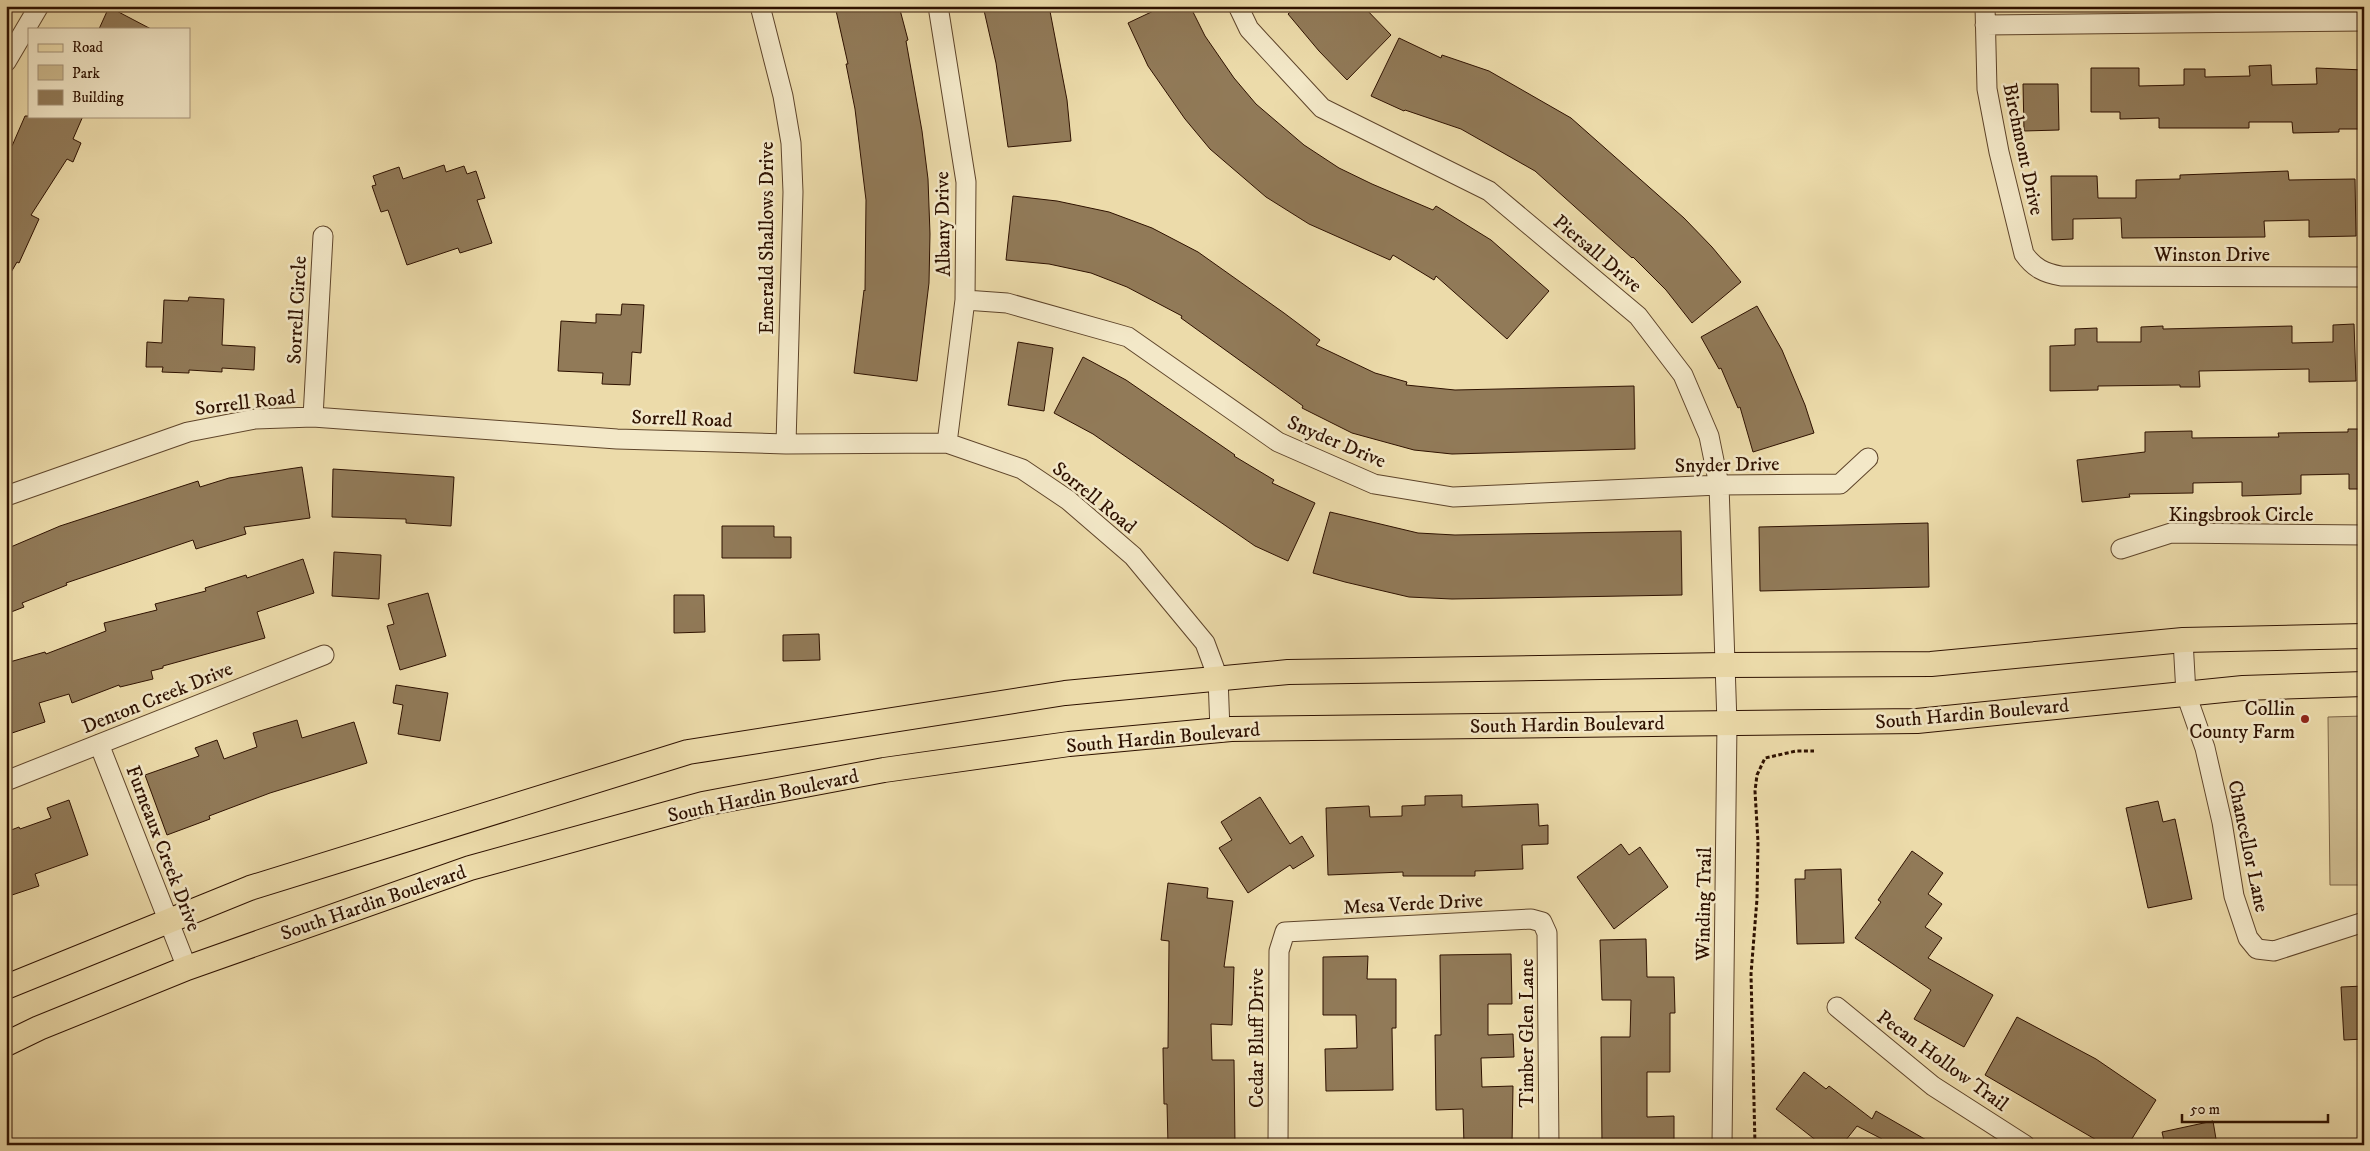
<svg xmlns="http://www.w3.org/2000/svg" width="2370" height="1151" font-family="'IM FELL DW Pica',serif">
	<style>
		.green { fill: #ccb98d; stroke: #7d6546 }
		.building { fill: #917a58; stroke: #2e1100 }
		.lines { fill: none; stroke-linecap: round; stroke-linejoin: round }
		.minor-casing { stroke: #5e442a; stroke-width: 21 }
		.major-casing { stroke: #2e1100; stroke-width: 26 }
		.path { stroke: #2e1100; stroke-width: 3; stroke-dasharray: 4 2.5; stroke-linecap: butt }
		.minor { stroke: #f3e8c8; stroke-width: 19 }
		.major { stroke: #ecdbaa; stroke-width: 24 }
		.poi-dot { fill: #8f2418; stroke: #f3e8c8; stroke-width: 2 }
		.labels { text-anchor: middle; stroke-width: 5; stroke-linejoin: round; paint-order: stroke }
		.street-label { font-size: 20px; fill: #2e1100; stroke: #f3e8c8 }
		.poi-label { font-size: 20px; fill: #2e1100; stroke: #f3e8c8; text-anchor: end }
	</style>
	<rect width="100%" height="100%" fill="#ecdbaa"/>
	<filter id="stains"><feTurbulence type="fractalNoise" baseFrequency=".004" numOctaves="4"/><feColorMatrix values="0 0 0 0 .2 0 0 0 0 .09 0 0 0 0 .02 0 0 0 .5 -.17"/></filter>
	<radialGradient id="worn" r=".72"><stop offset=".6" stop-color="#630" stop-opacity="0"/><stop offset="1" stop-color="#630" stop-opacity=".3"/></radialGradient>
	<path class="green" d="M2364,716V885H2330L2328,717Z"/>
	<path class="building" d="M835,6H899L908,40L906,41L922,131L928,179L930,234L929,283L917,381L854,373L864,290L865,291L866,200L855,109L846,64H848Z
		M983,6H1049L1067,100L1071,141L1008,147L996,63Z
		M1164,6H1190L1205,36L1234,78L1256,104L1304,145L1339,168L1372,184L1433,210L1436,206L1491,240L1549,291L1507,339L1436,276L1434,280L1393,255L1390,260L1309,224L1266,197L1210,149L1185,119L1148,66L1128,23Z
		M1297,6H1363L1391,35L1347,80L1319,51L1288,14Z
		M109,7L151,29H99Z
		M1399,38L1441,58L1442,55L1489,71L1571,118L1684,218L1712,247L1741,282L1692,323L1666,290L1633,257L1632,258L1535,171L1461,129L1405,110L1404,111L1371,96Z
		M2271,65L2272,85L2317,84L2316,68L2364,70V129H2339V132L2293,133L2292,122H2249V128H2159V118L2120,119V112H2091V68H2139V86L2184,85V69H2205V77L2250,76L2249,66Z
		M2023,84H2058L2059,130L2024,131Z
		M25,116H83L73,139L81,143L73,162L67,159L31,215L39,219L19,263L17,262L6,281V142L12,146Z
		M444,165L446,172L464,166L467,174L476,171L485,198L477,200L492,243L460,253L458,248L407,265L388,210L381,212L372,186L376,185L373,176L399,167L403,179Z
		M2288,171L2289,180L2355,179L2356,236L2309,237V220L2264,221L2265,237L2122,238L2121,218L2073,219V239L2052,240L2051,176H2097L2098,198H2136V180L2180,179V175Z
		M1013,196L1057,201L1109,212L1152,228L1198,252L1284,313L1320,340L1316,345L1375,373L1407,382L1406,385L1455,390L1634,386L1635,449L1452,454L1414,450L1352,433L1302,408L1303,406L1181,318L1182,316L1127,287L1091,273L1049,264L1006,260Z
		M189,297L224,299L222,345L255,347L254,370L222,368V372L189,370V373L162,372L163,367H146L147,342L162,343L164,300L188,301Z
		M622,304L644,305L641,353L632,352L630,385L602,384L603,373L558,371L561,321L596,323V314L621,315Z
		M1757,306L1782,350L1805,405L1814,433L1753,452L1740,407L1738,408L1721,368L1719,369L1701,337Z
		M2354,324L2356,381L2309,382V369L2199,371L2200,387H2180V385L2098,386V390L2050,391V346L2075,345V329L2097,328V342H2141V327L2163,326V329L2292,326V343L2333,342V325Z
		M1018,342L1053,348L1044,411L1008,405Z
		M1083,357L1126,380L1235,455L1234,456L1274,480L1272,483L1315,503L1288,561L1255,546L1093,434L1054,413Z
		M2348,429H2364V489H2349V474L2301,475V494L2242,496V482L2193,483V493L2129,494L2130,497L2082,502L2077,460L2145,452V432L2192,431V438L2279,437L2278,433L2348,432Z
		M302,467L310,518L244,527L246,534L196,549L193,540L66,583L67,585L22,603L24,607L6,614V549L60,526L198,481L200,487L229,478Z
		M333,469L454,477L451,526L406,523V519L332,517Z
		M1330,512L1418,533L1455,535L1681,531L1682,595L1452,599L1409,597L1345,582L1313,573Z
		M1928,523L1929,587L1760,591L1759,527Z
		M722,526H774V537H791V558H722Z
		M334,552L381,555L379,599L332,596Z
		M303,559L314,593L257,612L265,638L163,666V668L151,671L153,679L120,687L119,685L72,703L69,694L39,703L45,722L6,735V663L45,652L46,654L106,631L104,623L157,610L155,604L206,591L205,588L246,575L247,578Z
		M428,593L446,656L400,670L387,626L394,624L388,604Z
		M674,595H704L705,632L674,633Z
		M819,634L820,660L783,661V635Z
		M396,685L448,693L440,741L398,734L403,705L393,703Z
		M297,720L302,738L354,722L367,763L270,793L209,816L210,819L167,835L145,775L199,756L195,748L217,740L224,759L257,747L253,733Z
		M1462,795V807L1538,804L1539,826L1548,825V844L1522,845L1523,869L1475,871V876H1403V872L1328,875L1326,808L1369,806L1370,817L1402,816V806L1425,805V796Z
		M1260,797L1290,844L1302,836L1314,856L1293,869L1290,865L1248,893L1219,848L1232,840L1221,822Z
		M69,800L88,855L35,874L39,886L6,897V832L19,827L20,829L51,818L47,808Z
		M2158,801L2163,822L2175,819L2192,899L2148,908L2126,808Z
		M1621,844L1629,855L1640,847L1668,887L1614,929L1577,877Z
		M1912,851L1943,873L1928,894L1942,904L1925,927L1942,938L1928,958L1993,995L1964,1047L1914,1019L1931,990L1855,938L1881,902L1878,900Z
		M1841,869L1844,943L1797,944L1795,879H1805V870Z
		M1168,883L1208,888L1207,898L1233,901L1224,967H1234L1232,1025L1211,1024L1212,1060H1234L1235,1145H1168L1167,1104H1164L1163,1048H1168L1169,941L1161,940Z
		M1646,939L1647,977H1674L1675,1013H1670V1072H1647V1117L1674,1116V1145H1602L1601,1037H1630L1631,1000H1602L1600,940Z
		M1511,954L1512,1004H1488V1035L1513,1034L1514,1057L1481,1058L1482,1087L1513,1086L1512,1145H1464L1463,1109L1436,1110L1435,1035H1441L1440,955Z
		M1368,956L1367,979H1396V1028H1392L1393,1090L1326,1091L1325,1049L1357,1048L1356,1015H1323V957Z
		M2364,986V1039L2344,1040L2341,987Z
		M2017,1017L2096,1059L2156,1100L2128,1145H2105L1985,1075Z
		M1804,1072L1826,1089L1829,1086L1872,1119L1876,1111L1935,1145H1879L1882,1139L1857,1126L1842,1145H1822L1776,1109Z
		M2213,1121L2217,1145H2165L2162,1132Z"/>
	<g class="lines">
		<g class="minor-casing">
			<path id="minor" d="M760,6L783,96L791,143L793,192L786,444
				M938,6L966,182L965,300L947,443
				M1238,6L1249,29L1322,108L1489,191L1638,316L1683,375L1709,436L1719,485L1727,723L1722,1145
				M1985,6L1987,89L1999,152L2024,254C2034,268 2044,273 2061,276L2364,277
				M1985,25L2364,21
				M6,62L39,6
				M965,300L1007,303L1128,337L1278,442L1374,484L1453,497L1719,485L1840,484L1868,458
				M313,417L323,236
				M6,496L188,432L255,419L313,417L617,439L786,444L947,443L1022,469L1068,500L1133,556L1205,643L1218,678L1220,730
				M2121,549L2171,533L2364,535
				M2183,640L2186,694L2205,748L2222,822L2234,896L2248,938L2257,949L2274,951L2364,922
				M99,744L187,968
				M6,781L324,655
				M1837,1007L1933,1086L2025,1145
				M1278,1145L1279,951L1285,932L1531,919L1542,922L1547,933L1549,1145"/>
		</g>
		<g class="major-casing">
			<path id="major" d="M6,987L250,888L688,752L1065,693L1288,672L1725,665L1931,664L2183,640L2364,636
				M6,1044L39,1028L187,968L470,868L703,804L884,770L1069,744L1231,729L1917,721L2243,688L2364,684"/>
		</g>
		<path class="path" d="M1755,1145L1751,974L1757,899L1758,842L1755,791L1757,775L1765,758L1796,751H1814"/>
		<use href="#minor" class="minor"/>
		<use href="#major" class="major"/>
	</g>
	<circle class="poi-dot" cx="2305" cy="719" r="5"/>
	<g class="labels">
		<g class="street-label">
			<text transform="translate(2024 149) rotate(78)" y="7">Birchmont Drive</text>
			<text transform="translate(942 224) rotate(-91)" y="7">Albany Drive</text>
			<text transform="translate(766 238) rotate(-90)" y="7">Emerald Shallows Drive</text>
			<text transform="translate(1598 253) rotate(40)" y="7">Piersall Drive</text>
			<text x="2212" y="261">Winston Drive</text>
			<text transform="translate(296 310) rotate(-87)" y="7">Sorrell Circle</text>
			<text transform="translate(245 402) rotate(-7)" y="7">Sorrell Road</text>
			<text transform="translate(682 418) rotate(2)" y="7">Sorrell Road</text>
			<text transform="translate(1337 441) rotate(23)" y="7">Snyder Drive</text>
			<text transform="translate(1727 464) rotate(-1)" y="7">Snyder Drive</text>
			<text transform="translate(1095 497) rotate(39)" y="7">Sorrell Road</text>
			<text x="2241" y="521">Kingsbrook Circle</text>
			<text transform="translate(157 697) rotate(-22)" y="7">Denton Creek Drive</text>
			<text transform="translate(1972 713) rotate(-5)" y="7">South Hardin Boulevard</text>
			<text transform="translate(1567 724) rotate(-1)" y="7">South Hardin Boulevard</text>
			<text transform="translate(1163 737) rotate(-5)" y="7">South Hardin Boulevard</text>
			<text transform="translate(763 795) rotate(-12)" y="7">South Hardin Boulevard</text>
			<text transform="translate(2249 846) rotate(78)" y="7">Chancellor Lane</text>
			<text transform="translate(164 848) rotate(69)" y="7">Furneaux Creek Drive</text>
			<text transform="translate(373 902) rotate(-19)" y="7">South Hardin Boulevard</text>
			<text transform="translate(1413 903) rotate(-3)" y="7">Mesa Verde Drive</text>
			<text transform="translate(1703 904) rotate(-89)" y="7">Winding Trail</text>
			<text transform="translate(1526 1033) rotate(-90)" y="7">Timber Glen Lane</text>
			<text transform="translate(1256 1038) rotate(-90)" y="7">Cedar Bluff Drive</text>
			<text transform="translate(1943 1060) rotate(36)" y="7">Pecan Hollow Trail</text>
		</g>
		<g class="poi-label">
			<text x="2295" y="715">Collin<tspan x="2295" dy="23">County Farm</tspan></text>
		</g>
	</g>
	<rect width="2370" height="1151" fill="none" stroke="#ecdbaa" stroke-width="25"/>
	<rect x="8" y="8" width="2355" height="1136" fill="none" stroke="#2e1100" stroke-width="2.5"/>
	<rect x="12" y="12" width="2345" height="1126" fill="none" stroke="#2e1100"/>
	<rect x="28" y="28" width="162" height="90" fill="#f3e8c8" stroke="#a49278"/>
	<rect x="38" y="44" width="25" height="8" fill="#ecdbaa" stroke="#a49278"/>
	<text x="72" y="52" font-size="15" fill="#2e1100">Road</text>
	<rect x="38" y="65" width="25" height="15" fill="#ccb98d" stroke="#a49278"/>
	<text x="72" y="78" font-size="15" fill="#2e1100">Park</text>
	<rect x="38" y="90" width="25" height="15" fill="#917a58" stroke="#a49278"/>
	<text x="72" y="102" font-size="15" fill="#2e1100">Building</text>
	<path d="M2182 1114v8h146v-8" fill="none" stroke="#2e1100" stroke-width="2.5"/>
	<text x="2190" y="1114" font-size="15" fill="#2e1100" stroke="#f3e8c8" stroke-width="4" paint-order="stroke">50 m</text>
	<rect width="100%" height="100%" filter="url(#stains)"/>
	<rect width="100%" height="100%" fill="url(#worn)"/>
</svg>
